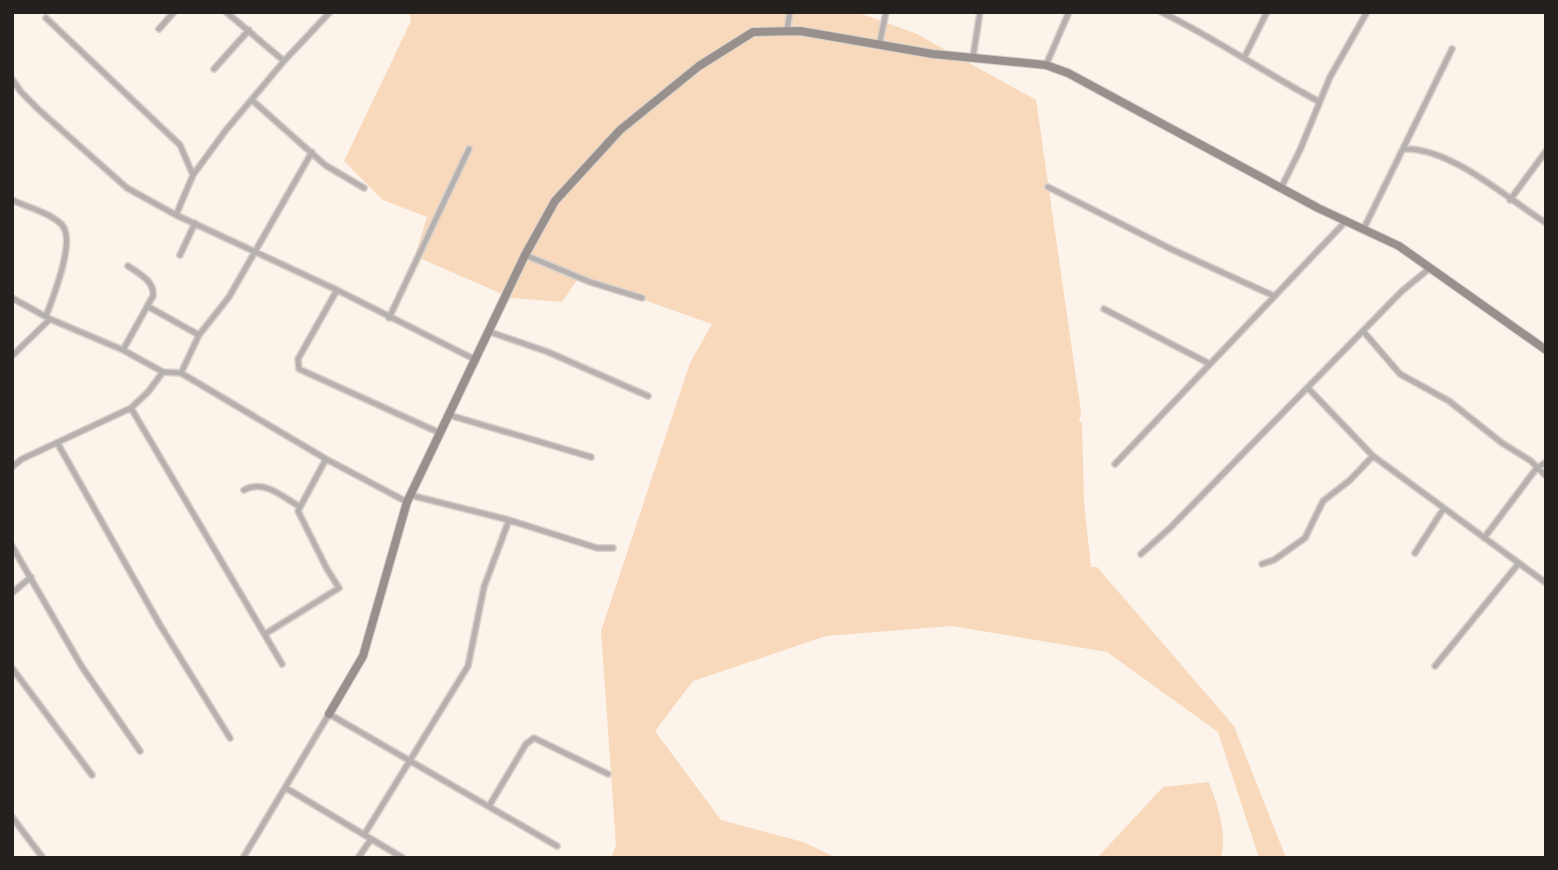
<svg xmlns="http://www.w3.org/2000/svg" width="1558" height="870" font-family="Manrope,sans-serif">
	<style>
		.green { fill: #f8d9bc }
		.lines { fill: none; stroke-linecap: round; stroke-linejoin: round }
		.street-casing { stroke: #d9d1ca; stroke-width: 8 }
		.secondary-casing { stroke: #d9d1ca; stroke-width: 10 }
		.street { stroke: #b6b1ae; stroke-width: 5 }
		.secondary { stroke: #97908c; stroke-width: 8 }
	</style>
	<rect width="100%" height="100%" fill="#fcf3eb"/>
	<path class="green" d="M409,12H856L915,33L1036,100L1081,412L1079,422H1082L1084,502L1091,567H1097L1234,726L1286,858H1259L1218,732L1107,652L952,626L826,636L693,681L655,731L721,820L803,842L837,858H611L616,845L601,631L690,363L712,324L579,277L562,302L511,298L415,256L427,217L383,200L344,161L411,21Z
		M1209,782C1217,805 1228,832 1221,858H1097L1163,787Z"/>
	<g class="lines">
		<g class="street-casing">
			<path id="street" d="M226,12L284,61
				M1161,12C1215,38 1265,73 1318,101
				M46,18L180,145L193,175
				M159,29L174,12
				M787,30L790,12
				M879,46L886,12
				M973,57L980,12
				M1244,58L1267,12
				M1046,65L1069,12
				M214,69L249,30
				M12,79L21,92L39,110L127,188L176,215L337,290L476,360
				M252,100L325,165L364,188
				M1403,149C1449,146 1508,199 1546,223
				M1048,187L1171,249L1274,296
				M1281,188L1300,150L1330,77L1367,12
				M12,200C27,207 51,213 62,225C76,240 53,298 46,316
				M1510,200L1546,151
				M176,215L193,175L226,130L284,61L330,12
				M1364,228L1452,49
				M180,255L195,223
				M525,255L590,282L642,298
				M337,290L298,359L299,369L440,433
				M12,298L50,319L123,350L163,372L181,373L326,459L407,502
				M147,306L199,335
				M1104,309L1210,364
				M389,318L469,149
				M1363,331L1400,374L1449,401L1502,443L1531,461L1546,476
				M490,332L548,352L648,396
				M123,350L153,296C155,281 138,273 128,266
				M12,356L50,319
				M181,373L199,335L229,297L312,152
				M1308,388L1373,456L1546,583
				M131,408L282,664
				M449,415L591,457
				M58,444L160,625L230,738
				M1115,464L1346,221
				M12,467L22,459L131,408L148,392L163,372
				M244,490C264,479 283,497 300,507
				M410,495L509,520L597,548H613
				M1484,538L1536,469L1546,462
				M12,546L82,667L140,751
				M1415,553L1444,508
				M1141,554L1170,528L1402,291L1430,268
				M1262,564L1274,560L1305,538L1323,501L1349,481L1373,456
				M12,593L31,577
				M265,634L339,588L327,569L298,511L326,459
				M1435,666L1519,563
				M12,668L92,775
				M286,788L403,858
				M489,806L526,744L534,738L608,774
				M12,817L43,858
				M364,835L468,666L484,587L509,520
				M243,858L329,714L557,846
				M358,858L371,839"/>
		</g>
		<g class="secondary-casing">
			<path id="secondary" d="M329,714L363,656L407,502L525,255L555,201L620,130L699,66L753,32L800,31L933,54L1046,65L1068,73L1318,208L1399,246L1546,350"/>
		</g>
		<use href="#street" class="street"/>
		<use href="#secondary" class="secondary"/>
	</g>
	<rect width="1558" height="870" fill="none" stroke="#24201e" stroke-width="28"/>
</svg>
